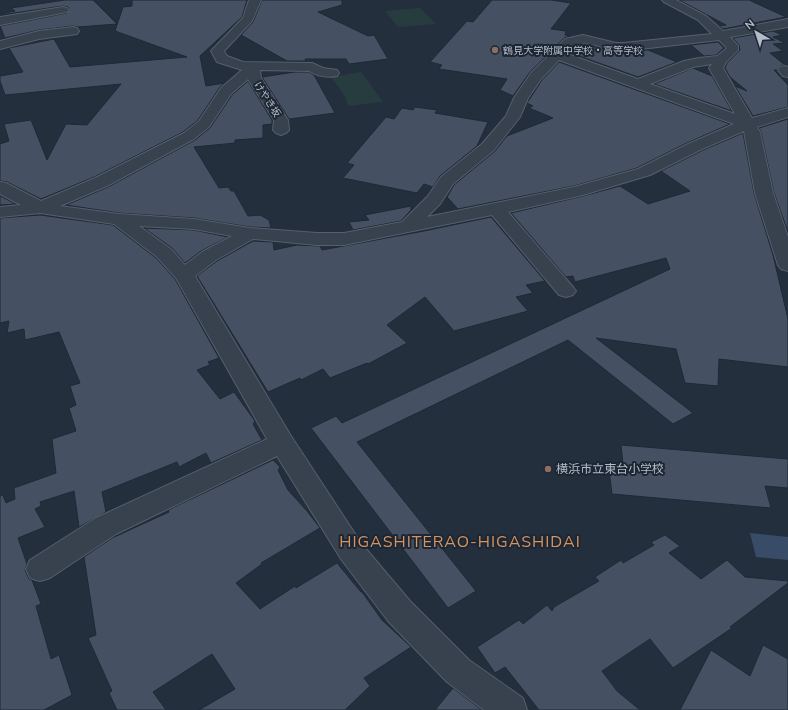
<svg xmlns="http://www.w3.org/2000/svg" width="788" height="710" font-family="'Nunito Sans','Noto Sans JP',sans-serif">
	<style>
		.green { fill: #263c3f }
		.water { fill: #394c67 }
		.building { fill: #455162; stroke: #1f2835 }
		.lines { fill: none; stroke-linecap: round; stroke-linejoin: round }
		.minor-casing { stroke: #565f6c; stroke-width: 2 }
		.minor { fill: #38414e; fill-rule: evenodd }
		.education-dot { fill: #8d6e63; stroke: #1d2633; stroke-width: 1.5 }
		.labels { text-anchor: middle; stroke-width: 4; stroke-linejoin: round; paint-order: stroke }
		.far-poi-label { font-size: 10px; fill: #b4bcc9; stroke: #1d2633; text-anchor: start }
		.far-street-label { font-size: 10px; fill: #b4bcc9; stroke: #1d2633 }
		.poi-label { font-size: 12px; fill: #b4bcc9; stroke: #1d2633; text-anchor: start }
		.near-neighbourhood-label { font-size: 16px; letter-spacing: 1px; fill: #d59563; stroke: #1d2633 }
	</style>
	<rect width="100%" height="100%" fill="#242f3e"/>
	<path class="green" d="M420,8L436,24L398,27L385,11Z
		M361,72L383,102L348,106L345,96L331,77Z"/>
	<path class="water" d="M750,533L788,537V560L756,557Z"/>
	<path class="building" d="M65,0H93L117,24L78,27L73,26L39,30L5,38L0,26L67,13L70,10L68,7L63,6L0,15V14L15,11L11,8Z
		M132,0H247L242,17L200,56L206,86L225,83L220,87L198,120L183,132L94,177L41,199L7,182L0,181V144L9,141L4,124L31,120L47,160L66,124L87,125L121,84L5,95L0,81V76L23,72L9,48L54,39L70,67L187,57L115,31L123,7L132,6Z
		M262,0H342V5L318,12L368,36L374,35L388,59L349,64L346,59H305L306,61H287L241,35L253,22Z
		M492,0H551L571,3L551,29L566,31L565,35L570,36L564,38L530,72L513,96L500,90L507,79L439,69L442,65L430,62L467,21L473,22Z
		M679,0H749L786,17L723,29L719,26L726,25Z
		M773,31L782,35L773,37L785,43L773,44L783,51L770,53L785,65L780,66L777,70H774L788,85V107L753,116L735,86L747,91L730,77L725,68L727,63L740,50L739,45L733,38Z
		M718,42L724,48L716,55L704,56L691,45Z
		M586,45L623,52L648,50L677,62L638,77L568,52L580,46Z
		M559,62L730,124L687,143L637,168L574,186L458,209L447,197L454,185L495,151L507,136L553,118L529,108L533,106L527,103L542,80Z
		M693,68L712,76L732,111L654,84Z
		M295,72H309L314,75L335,113L289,119L262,77Z
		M248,81L272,120V124L263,125V138L235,140V143L194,147L219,188L228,187L231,191H234L248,216L260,215L269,220L271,228L250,227L194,218L119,213L66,205L108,187L195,140L210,128L232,95Z
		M415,107L437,110L435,113L488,122L477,146L440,176L433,187L424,184L417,193L343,178L354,165L347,163L386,117L394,119L402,108L413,110Z
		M788,119V232L774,193L761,132L759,128Z
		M743,133L754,193L773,255L788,319V367L719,359L718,386L685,383L676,349L596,338L693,413L673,424L568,340L357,442L476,591L448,608L311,428L336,416L342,423L670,269L666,258L575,282L573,276L566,277L511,213L583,196L620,186L648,204L690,191L661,171L701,151Z
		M0,196L16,204L0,205Z
		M411,206V210L401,221L353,230L349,222L369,220L365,215Z
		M40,215L113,225L156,258L175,279L219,358L208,362L210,365L197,370L220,399L234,392L255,421L253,424L262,440L211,463L206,453L179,467L177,462L102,492L106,512L79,527L74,491L40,502L41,506L35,509L45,527L18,538L27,564L25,570L29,579L32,580L41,604L36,606L51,659L59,655L72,695L44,710H0V496L3,495L6,503L15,499L14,488L56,473L52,439L76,431L69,408L76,405L70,386L80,383L59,332L25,340L24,329L7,333L9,321L0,323V218Z
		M491,217L545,281L526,285L533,293L516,297L528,311L454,331L425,297L387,325L407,343L368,364L367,363L330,378L323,369L301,380L300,378L268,392L197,276L217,261L253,241L273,242L274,250L297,245L320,246L322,250L424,231Z
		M144,228L194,230L228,237L201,251L185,263L172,248Z
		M621,445L788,459V488L765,486L771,508L612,494L608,462L623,463Z
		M273,460L280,467L278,470L288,490L307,511L320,528L261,563L262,564L236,583L260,609L295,586L296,588L337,563L361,592H362L382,620L411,647L364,678L370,686L345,710H199L235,689L212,654L153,692L166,710H117L109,693L112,691L88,638L96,635L84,557L112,538L169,512L168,510Z
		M665,535L680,546L669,553L701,579L727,560L745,577L788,581V583L730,627L732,628L673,668L650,639L602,671L617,691L640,710H539L505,667L495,673L477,647L519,620L523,624L547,605L552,611L554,607L599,581L595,577L621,560L623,563L654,545L651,542Z
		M763,645L788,659V710H680L711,650L750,676Z
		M453,688L482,710H435Z"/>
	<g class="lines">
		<g class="minor-casing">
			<path id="minor" d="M249,0H261L252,21L224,51L227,56L243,62L312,63L323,68L337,70L339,73L337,76C327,78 317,76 309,71L260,70L261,78L288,120L289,130L286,133L281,135L276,133L273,130L274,120L248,79L231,94L209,127L194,139L107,186L60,206L119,214L194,219L250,228L317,233H344L402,222L428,196L441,177L482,144L506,116L514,98L531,73L565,39L583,35L616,43H623L712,34L698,20L664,2L662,0H676L706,16L723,31L788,19V27L730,37L738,46V50L726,62L723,68L752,118L788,108V117L757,127L760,132L773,193L788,237V271L781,269L778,265L755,193L744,131L700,150L650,175L583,195L508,212L573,287L576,291L573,295L566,297L559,295L492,215L344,245H317L253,239L216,260L195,276L291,436L361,543L410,601L469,660L523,698L527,710H484L447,682L388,621L341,559L277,456L116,534L50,578L40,581L30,578L26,569L30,560L96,518L267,439L176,278L157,257L114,224L40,213L0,217V207L21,205L0,194V182L6,183L41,201L95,178L184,133L199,121L221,88L242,70L217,62L211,51L243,18ZM719,40L726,47V49L717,56L699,58L684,61L638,79L565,53C585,33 599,51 623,51ZM559,60L734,124L688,144L638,169L574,187L427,217L440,204L453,184L494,150L520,117L528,98L541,79ZM712,64L709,68L735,114L650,84L693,67ZM139,226L194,229L232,236L202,252L185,265L171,249Z
				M63,7L67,8L69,10L67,12L0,25V17Z
				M73,27L77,28L79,31L77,34L39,39L0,49V41L39,31Z
				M785,66L788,67V77L783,76L778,70L780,67Z"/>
		</g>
		<use href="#minor" class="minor"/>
	</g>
	<g class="education-dot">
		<circle cx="495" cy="50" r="4"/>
		<circle cx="548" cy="469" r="4"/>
	</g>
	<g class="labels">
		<g class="far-poi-label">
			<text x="503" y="54">鶴見大学附属中学校・高等学校</text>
		</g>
		<g class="far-street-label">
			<text transform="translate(268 99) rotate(57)" y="4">けやき坂</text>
		</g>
		<g class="poi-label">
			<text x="556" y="473">横浜市立東台小学校</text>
		</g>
		<g class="near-neighbourhood-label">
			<text x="460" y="547">HIGASHITERAO-HIGASHIDAI</text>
		</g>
	</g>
	<g transform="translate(756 32) rotate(321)" stroke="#1d2633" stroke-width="3" paint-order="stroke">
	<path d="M0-3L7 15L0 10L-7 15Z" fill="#b4bcc9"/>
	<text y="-6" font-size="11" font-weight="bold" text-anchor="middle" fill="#b4bcc9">N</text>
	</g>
</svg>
